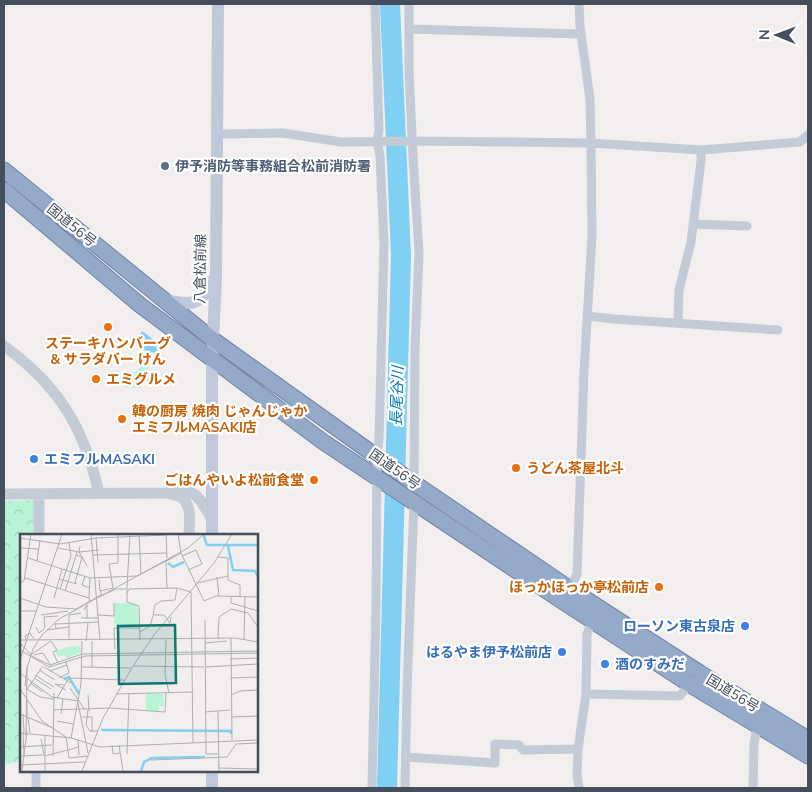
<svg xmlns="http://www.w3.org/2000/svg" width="812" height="792" font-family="'Nunito Sans','Noto Sans JP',sans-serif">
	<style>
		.green { fill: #b7f3d4 }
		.forest { fill: url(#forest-crowns) }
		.water { fill: #80d0f4 }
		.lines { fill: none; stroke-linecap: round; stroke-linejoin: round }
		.river { stroke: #80d0f4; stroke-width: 20 }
		.trunk-casing { stroke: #6b84ad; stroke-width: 17 }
		.minor { stroke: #c2cbd6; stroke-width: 9 }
		.tertiary { stroke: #c2cbd6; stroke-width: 11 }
		.secondary { stroke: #bec8d9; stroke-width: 12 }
		.trunk { stroke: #95a9c9; stroke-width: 15 }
		.service-dot { fill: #5c6f8a; stroke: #fff; stroke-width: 2 }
		.food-dot { fill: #e8710a; stroke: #fff; stroke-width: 2 }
		.shop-dot { fill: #3f7fe0; stroke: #fff; stroke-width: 2 }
		.labels { text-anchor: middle; stroke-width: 4.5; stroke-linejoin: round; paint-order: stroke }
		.service-label { font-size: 14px; font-weight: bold; fill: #4e5e75; stroke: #fff; text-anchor: start }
		.street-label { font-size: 14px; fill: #444e5d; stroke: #fff }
		.food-label { font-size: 14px; font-weight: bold; fill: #c56008; stroke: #fff; text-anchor: start }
		.shop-label { font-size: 14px; font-weight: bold; fill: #366cbe; stroke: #fff; text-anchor: start }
		.water-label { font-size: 15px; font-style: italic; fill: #007bb4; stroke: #fff }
		.inset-river { fill: none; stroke: #80d0f4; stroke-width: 2.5 }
		.inset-road { fill: none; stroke: #acaeb3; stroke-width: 1 }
		.view { fill: #0f766e; fill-opacity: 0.15; stroke: #0f766e; stroke-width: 2.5 }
		.inset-edge { fill: none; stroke: #444e5d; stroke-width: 2.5 }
	</style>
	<defs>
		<pattern id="forest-crowns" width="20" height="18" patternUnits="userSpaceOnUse" patternTransform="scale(1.25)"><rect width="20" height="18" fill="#b7f3d4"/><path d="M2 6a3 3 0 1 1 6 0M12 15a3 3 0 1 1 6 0" fill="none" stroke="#9fd2b8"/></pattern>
	</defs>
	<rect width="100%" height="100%" fill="#f1eeed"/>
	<path class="green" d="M148,363V381H141V388L125,387C130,376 137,368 148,363Z"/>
	<path class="forest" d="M34,500L33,536H21V761L4,764V501Z"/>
	<path class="water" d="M142,331L163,347C151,361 133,346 142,331Z"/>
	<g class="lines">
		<path class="river" d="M387,788L401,255L390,4"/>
		<g class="trunk-casing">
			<path id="trunk" d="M4,170L212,339L411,481L570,589L700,673L808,739
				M4,190L140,305L322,441L562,601L689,684L808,756"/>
		</g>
		<path class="minor" d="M409,4V71L413,156L419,253L415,349L414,486
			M409,29L581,34
			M217,134L283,133L341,142L412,141L591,143L701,150L800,142L808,135
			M693,224L747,226
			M587,316L614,319L778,330
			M678,323L679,290L691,242L701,161V150
			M568,593L577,574L584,371L592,237L591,143L590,99L580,26L579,4
			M586,694L680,696L689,684
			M406,757L495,763V744L519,745L523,750L578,749
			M36,788V771
			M372,788L376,605L377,456L379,440L384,244L380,156L377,141L379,131L375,4
			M405,788L407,690L414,501
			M579,788L577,774L578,749L586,694L587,634L592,621
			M753,788L754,744L758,721"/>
		<path class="tertiary" d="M4,346C39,371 67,402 83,442C90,458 95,476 99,493
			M4,494L166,493C198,488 196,494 212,519
			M170,494C174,495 178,495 181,497C193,505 189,524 189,536
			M39,536V494"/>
		<path class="secondary" d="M164,300C192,305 200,307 214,279
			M212,536V360L216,276L218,4
			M212,771V788"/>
		<use href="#trunk" class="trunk"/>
	</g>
	<circle class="service-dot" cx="165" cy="166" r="5"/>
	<g class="food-dot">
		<circle cx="108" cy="327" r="5"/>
		<circle cx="96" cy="379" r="5"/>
		<circle cx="122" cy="419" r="5"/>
		<circle cx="516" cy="468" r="5"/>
		<circle cx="314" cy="480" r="5"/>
		<circle cx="659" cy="587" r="5"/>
	</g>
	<g class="shop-dot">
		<circle cx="34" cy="459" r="5"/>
		<circle cx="745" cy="626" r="5"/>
		<circle cx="562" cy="652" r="5"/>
		<circle cx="605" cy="664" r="5"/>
	</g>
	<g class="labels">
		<g class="service-label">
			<text x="175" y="171">伊予消防等事務組合松前消防署</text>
		</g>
		<g class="street-label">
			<text transform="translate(72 225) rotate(39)" y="5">国道56号</text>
			<text transform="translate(200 269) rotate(-89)" y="5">八倉松前線</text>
			<text transform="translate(395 469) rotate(35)" y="5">国道56号</text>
			<text transform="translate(733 693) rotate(31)" y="5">国道56号</text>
		</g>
		<g class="food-label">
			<text x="108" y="348" text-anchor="middle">ステーキハンバーグ<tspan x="108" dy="16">&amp; サラダバー けん</tspan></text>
			<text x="106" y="384">エミグルメ</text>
			<text x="132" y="416">韓の厨房 焼肉 じゃんじゃか<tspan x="132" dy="16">エミフルMASAKI店</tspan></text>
			<text x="526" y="473">うどん茶屋北斗</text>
			<text x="304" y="485" text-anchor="end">ごはんやいよ松前食堂</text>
			<text x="649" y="592" text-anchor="end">ほっかほっか亭松前店</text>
		</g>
		<g class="shop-label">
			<text x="44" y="464">エミフルMASAKI</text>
			<text x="735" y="631" text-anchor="end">ローソン東古泉店</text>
			<text x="552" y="657" text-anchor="end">はるやま伊予松前店</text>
			<text x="615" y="669">酒のすみだ</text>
		</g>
		<g class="water-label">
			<text transform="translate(397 396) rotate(-88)" y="5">長尾谷川</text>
		</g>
	</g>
	<g transform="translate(20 534)">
		<rect width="238" height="238" fill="#f1eeed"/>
		<path d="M48,113L60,112L61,118L47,124L45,121L38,123L35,117ZM126,159L143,160L144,172H139V177H126Z" fill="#b7f3d4"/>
		<path d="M94,69L117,70L119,94H101L94,89Z" fill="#b7f3d4"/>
		<path class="inset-river" d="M183,0L187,11H238M208,12L213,36L235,37L238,43M148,29L153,33L164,28M44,145L49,143L59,160M81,196L211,197V200M121,237L124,228L132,224L185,223"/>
		<path class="inset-road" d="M71,0L80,106M119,0L121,40M158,0L161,19L184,67L196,62L238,63M146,1L147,24M158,1L177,0M0,4L40,10L76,4L146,1M76,4L78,29M60,12L59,18L79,16M0,14L18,15M38,14L59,18L62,23L55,49M238,19V35M56,21L62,23L67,32M73,21L147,19M162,22L176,16L182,30L168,36M198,23L208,24V46L220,51V63M8,24L70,44L117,42L152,24M17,27L20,6M65,42L62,51L70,54M197,43L199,62M5,44L69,64L70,68M39,45L57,50M79,46L80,57L93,54L89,30L98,29V0M0,49L4,47L11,0M177,49L208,42M107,53V68L119,72L120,106M107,53L110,0M147,54L146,27L161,19M40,55L51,22L49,9M45,57L57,18M107,59L109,55L157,54L171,58L173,209M81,62L96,55H106M211,62V69L238,77M0,64L26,73L56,75L81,61V57M34,64L42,35M69,64L70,44M64,76L67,71V84M0,77H16M21,81L48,77M78,81L94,82V69M138,81H144L150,89L151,83M139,81H133L135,71L141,67L155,66L157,54M61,84H78M185,86L186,220H199M16,93L19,99L25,94L24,83L38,82M36,94L35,90L79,88M27,96L49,93M120,98L130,92L133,82M198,104L199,83L211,75L228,79L238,93M211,104L212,206M224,105L225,63M0,106L215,104L238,108M6,106L5,102L10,99L14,105M49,106V81L61,79M146,106L145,141L149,159M66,107L68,89M72,107V134M0,109L13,123L30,131L62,120L238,117M185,109L207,107M95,115L94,94H120M0,116L29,133L65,122L238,119M12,120L31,107L37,116L33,118L38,129M14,121L23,119L30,130M210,125L238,124M0,126L42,0M23,132L7,155L20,163L34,165M114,132L184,133M24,133L51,149M62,133L111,134M185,133L238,130M19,136L35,146M30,137L47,131M0,139L32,163L58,167M15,141L34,153M14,144L31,155M39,144L49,139L46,128M210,144L238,143M10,149L23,158M44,151L35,150L46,156M5,152L7,134M50,154L65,176M0,155L22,187L46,203L49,224L68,222M96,160L172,158M68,161L69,177M211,161L220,157L238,156M37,164L49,144L104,146M58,169L68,219M33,176L90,174L145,178L146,159M68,176L66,191L70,197H78M198,177L199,237M185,178L210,176M0,180L33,194M3,180L4,198M41,180L43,165M7,183V165M62,183H72V198M211,183L238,182M8,184L10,199M37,187L53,190M3,198L4,221M0,199L51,204L80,213L238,206M25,201V237M6,203L7,134L13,115L22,101L39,85L168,14L184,0M51,204L61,150L62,107M58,206L59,221M92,211L93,220L100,219M99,211L103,237M0,213L32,211M107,220L109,159M0,222L24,221L21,205M25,222L59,213M33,222L34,159M131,226L207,223L216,210L238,209M0,231L65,228M199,234L238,235M2,237L7,197M62,237L83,184L113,132L134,101L194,29L212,0"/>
		<path class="view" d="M155,91L156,149L99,150L98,92Z"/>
		<rect width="238" height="238" class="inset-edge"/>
	</g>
	<rect width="812" height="792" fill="none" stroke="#444e5d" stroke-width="10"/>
	<g transform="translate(777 35) rotate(271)" stroke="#ffffff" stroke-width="4" paint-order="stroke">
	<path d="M0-4L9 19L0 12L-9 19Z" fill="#444e5d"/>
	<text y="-8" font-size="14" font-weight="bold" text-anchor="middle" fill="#444e5d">N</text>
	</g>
</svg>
